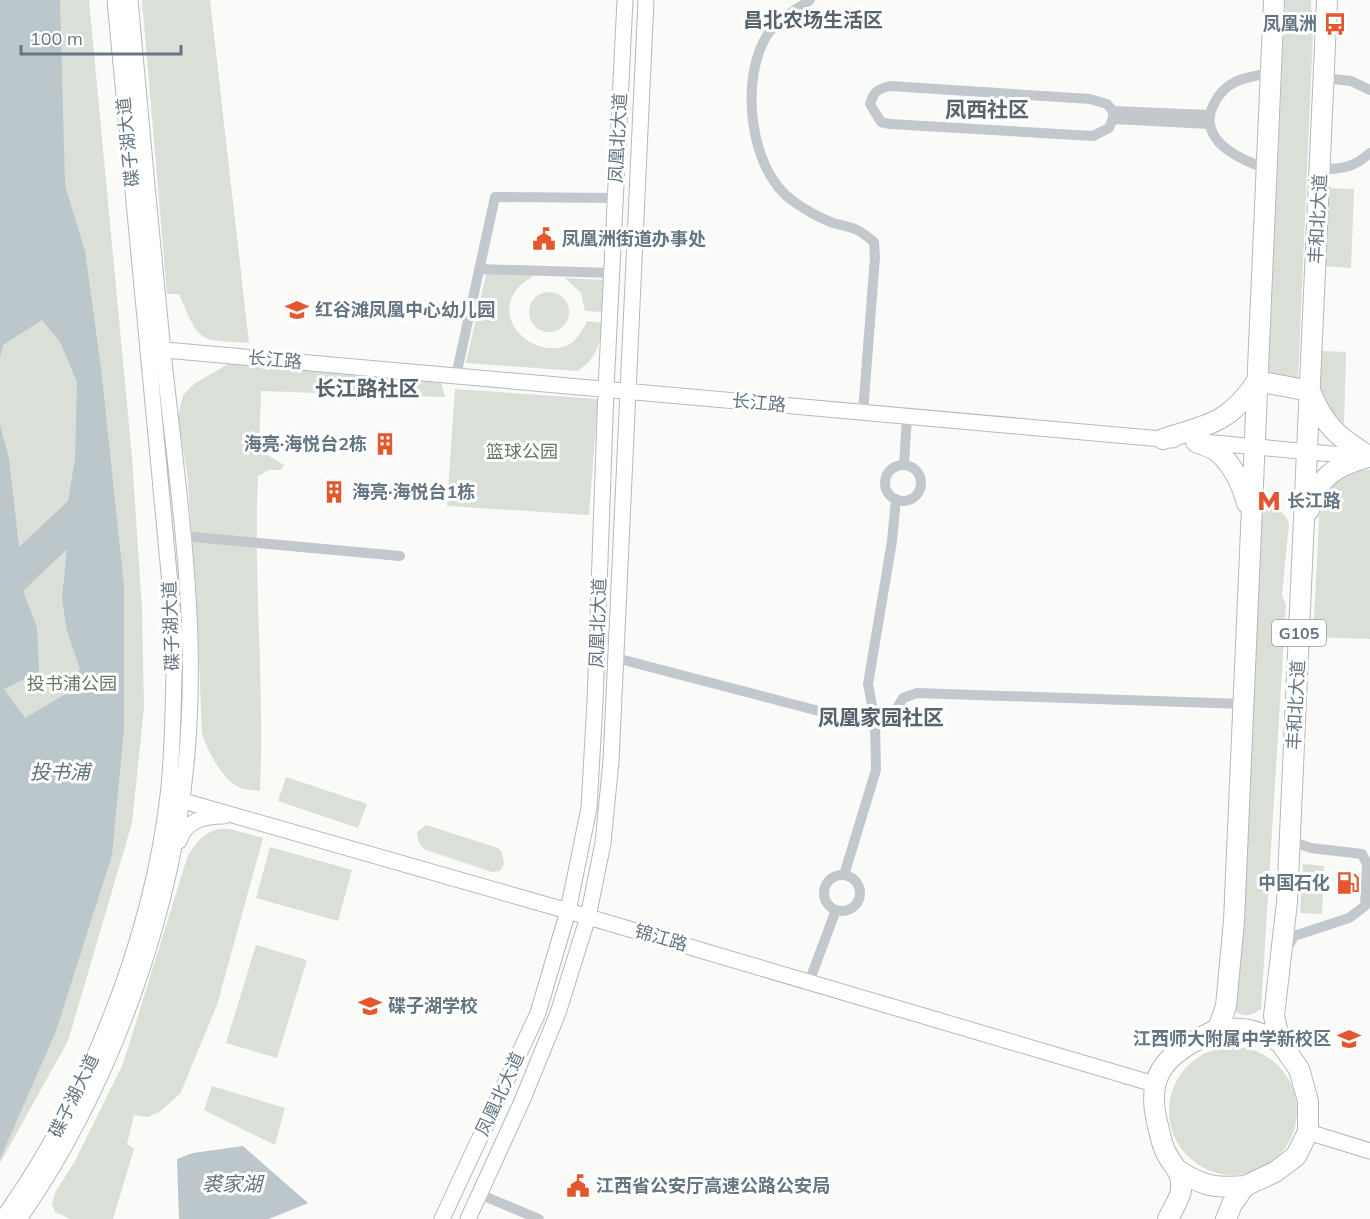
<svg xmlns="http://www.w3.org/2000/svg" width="1370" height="1219" font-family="Mulish,'Noto Sans SC',sans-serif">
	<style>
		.green { fill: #dadfd7 }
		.water { fill: #bbc7cb; fill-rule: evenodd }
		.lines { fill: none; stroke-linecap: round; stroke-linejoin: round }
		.secondary-casing { stroke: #b3babf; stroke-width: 17 }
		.highway-casing { stroke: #b4b9bd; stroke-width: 22 }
		.street { stroke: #c3c8cc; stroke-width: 10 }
		.secondary { stroke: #fff; stroke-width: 15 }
		.highway { stroke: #fff; stroke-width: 20 }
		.labels { text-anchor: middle; stroke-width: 6; stroke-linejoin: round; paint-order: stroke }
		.shield { fill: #fff; stroke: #939fa8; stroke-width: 1.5 }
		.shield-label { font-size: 16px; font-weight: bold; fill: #657683 }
		.poi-label { font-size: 18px; font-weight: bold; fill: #657683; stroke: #fff; text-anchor: start }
		.street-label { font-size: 18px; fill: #657683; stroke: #fff }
		.park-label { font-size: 18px; fill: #687a64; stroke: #fff }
		.neighbourhood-label { font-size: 20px; font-weight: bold; fill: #57646e; stroke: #fff }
		.water-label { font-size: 20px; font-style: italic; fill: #60757c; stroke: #fff }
		.quarter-label { font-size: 21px; font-weight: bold; fill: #57646e; stroke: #fff }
	</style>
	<rect width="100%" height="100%" fill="#fafaf8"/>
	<path class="green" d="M0,0H89L132,457L142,610L144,707L132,823L68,1041L0,1163Z
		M142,0H210L249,343C197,340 200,343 179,294H167Z
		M1285,0H1311L1313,32L1298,380L1268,382Z
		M1325,188L1354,189L1351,268L1322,266Z
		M486,274L535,275C528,279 521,284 516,290C493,322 534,358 566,346C576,342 583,330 587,321L603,323C601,343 596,360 577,371L466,363Z
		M565,278L606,280L604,312L585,311L581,293Z
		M529 312a20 20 0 1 1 40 0a20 20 0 1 1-40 0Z
		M1320,351L1346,352L1344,424C1314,402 1320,385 1320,351Z
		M228,364L440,379L445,397L261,391L259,450L284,465L281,470H269L258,476C253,581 265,686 260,791C254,790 247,790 241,788C221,779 209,753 202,734L196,586L187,474L178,417L183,395L194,384Z
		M455,389L598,399L589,515L447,506Z
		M1355,468L1370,470V639L1313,637L1320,503C1327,486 1340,478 1355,468Z
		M1272,508C1281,509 1285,515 1289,523L1282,595L1286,605L1261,1009C1252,1015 1246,1018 1236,1012L1258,519L1266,510Z
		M286,777L367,804L358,828L278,801Z
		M426,825L498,848L502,852L504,864L500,871L492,872L426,850C420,846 417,839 417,832Z
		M219,829H230L263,838L217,1005L180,1094L159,1112L148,1117L134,1115L127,1144L134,1149L113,1219H70L55,1212L52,1203L56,1191L75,1161L123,1064L187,858C195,843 203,833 219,829Z
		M270,847L352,870L338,921L256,898Z
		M1303,864L1324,866L1322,914L1300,913Z
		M256,945L307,960L277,1058L226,1043Z
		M1169 1111a64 64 0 1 1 128 0a64 64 0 1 1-128 0Z
		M212,1086L285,1108L275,1145L204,1110Z"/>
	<path class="water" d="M0,0H60L65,186L85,251L101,368L124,586V729L112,855L56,1031L0,1159V425L9,459L19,547L68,501L75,459L77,382L60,342L42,320L3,345L0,357ZM67,549L62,599L67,631L80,669L71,691L25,718L4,689L39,672L37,627L23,591Z
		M243,1146L308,1203L269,1219H179L177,1159L193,1153Z"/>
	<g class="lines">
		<g class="secondary-casing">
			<path id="secondary" d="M154,349L1173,440
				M1203,442L1365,457
				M173,798L568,911L1154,1084
				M179,841C186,820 204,816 224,816
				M1308,1132L1370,1151
				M2,1219C87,1101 151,941 168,796C174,743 173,690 175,637L115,0
				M19,1219C116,1080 181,893 189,723C196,601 176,474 163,352C151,235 141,117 130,0
				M442,1219L538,1013L568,911L589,808L595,702L606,389L625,0
				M468,1219L522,1101L558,1013L588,917L603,843L611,761L646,0"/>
		</g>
		<g class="highway-casing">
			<path id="highway" d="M1163,439C1207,425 1230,423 1257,381L1310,391C1325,427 1337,436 1370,457
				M1196,442C1203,445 1212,447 1218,452C1233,465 1242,485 1247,503
				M1309,510C1318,476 1336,466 1368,457
				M1218,1029C1244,1027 1256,1030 1280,1042
				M1179,1171C1205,1187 1216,1188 1245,1186
				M1168,1219C1172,1210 1180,1199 1181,1190C1183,1169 1170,1165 1164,1148C1161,1141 1160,1133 1158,1126C1143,1069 1171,1052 1218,1029L1226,1006L1234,921L1274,0
				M1226,1219L1232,1204L1245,1186L1275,1172L1296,1156L1308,1132V1101L1299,1069L1280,1042L1274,1016L1287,902L1327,0"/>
		</g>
		<path class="street" d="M810,0C796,10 778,19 768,34C739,77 749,171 793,201C804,209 820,218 833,223C841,225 848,226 855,229C862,232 868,237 874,242L875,257L863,412
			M1324,78L1351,81L1370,90
			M890,86L1090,99L1107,104L1113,111V118L1109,128L1093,136L890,124L881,122L870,104C874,91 878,89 890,86Z
			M1113,111L1209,115
			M1113,119L1210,124
			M1266,169C1249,162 1225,153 1215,137C1208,126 1208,116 1213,106C1224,80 1246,77 1271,73
			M1320,169C1342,169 1353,168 1370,153
			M479,269L612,273
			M456,376L495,197L615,198
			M904,465L907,416
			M885 483a18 18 0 1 1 36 0a18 18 0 1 1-36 0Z
			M182,536L400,556
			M616,658L861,722L889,721L903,698L917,693L1243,704
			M844,875L876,770L875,722L868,684L892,541L896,499
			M824 893a18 18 0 1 1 36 0a18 18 0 1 1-36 0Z
			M1286,950L1294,936L1349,918L1365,906L1367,864L1362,854L1311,848L1290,841
			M809,982L836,910
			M479,1194L539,1219"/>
		<use href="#secondary" class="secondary"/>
		<use href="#highway" class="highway"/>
	</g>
	<defs>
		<g id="bus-bare" transform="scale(1.8)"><path d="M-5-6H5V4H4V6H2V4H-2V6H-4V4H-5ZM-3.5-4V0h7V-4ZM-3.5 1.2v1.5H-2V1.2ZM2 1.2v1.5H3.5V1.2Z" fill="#e4572e" stroke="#fff" stroke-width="2.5" paint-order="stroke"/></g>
		<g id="civic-bare" transform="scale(1.8)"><path d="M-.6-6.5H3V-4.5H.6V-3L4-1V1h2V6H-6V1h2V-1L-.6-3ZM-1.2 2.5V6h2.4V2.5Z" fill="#e4572e" stroke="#fff" stroke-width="2.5" paint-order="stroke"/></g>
		<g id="school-bare" transform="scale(1.8)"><path d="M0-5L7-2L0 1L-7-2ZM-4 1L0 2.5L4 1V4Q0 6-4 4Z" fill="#e4572e" stroke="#fff" stroke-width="2.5" paint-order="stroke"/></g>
		<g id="building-bare" transform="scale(1.8)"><path d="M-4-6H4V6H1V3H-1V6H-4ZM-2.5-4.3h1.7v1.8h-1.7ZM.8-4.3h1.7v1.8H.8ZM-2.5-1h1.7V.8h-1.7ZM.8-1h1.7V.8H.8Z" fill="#e4572e" stroke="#fff" stroke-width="2.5" paint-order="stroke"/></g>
		<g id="metro-bare" transform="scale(1.8)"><path d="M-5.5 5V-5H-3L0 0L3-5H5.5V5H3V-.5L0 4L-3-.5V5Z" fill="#e4572e" stroke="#fff" stroke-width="2.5" paint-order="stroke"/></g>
		<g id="fuel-bare" transform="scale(1.8)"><path d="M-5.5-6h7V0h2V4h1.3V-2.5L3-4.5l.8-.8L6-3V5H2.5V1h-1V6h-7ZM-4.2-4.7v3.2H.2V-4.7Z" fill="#e4572e" stroke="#fff" stroke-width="2.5" paint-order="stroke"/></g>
	</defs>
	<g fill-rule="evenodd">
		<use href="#bus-bare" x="1335" y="24"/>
		<use href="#civic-bare" x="544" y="239"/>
		<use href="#school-bare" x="297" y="310"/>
		<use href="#building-bare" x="385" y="444"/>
		<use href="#building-bare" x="334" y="492"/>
		<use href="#metro-bare" x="1269" y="501"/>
		<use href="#fuel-bare" x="1348" y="883"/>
		<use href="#school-bare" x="370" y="1006"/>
		<use href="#school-bare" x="1349" y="1039"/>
		<use href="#civic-bare" x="578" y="1186"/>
	</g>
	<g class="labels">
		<rect class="shield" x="1272" y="620" width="54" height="26" rx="4.5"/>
		<g class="shield-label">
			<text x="1299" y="639">G105</text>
		</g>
		<g class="poi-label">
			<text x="1317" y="30" text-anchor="end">凤凰洲</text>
			<text x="562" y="245">凤凰洲街道办事处</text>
			<text x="315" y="316">红谷滩凤凰中心幼儿园</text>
			<text x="367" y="450" text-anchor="end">海亮·海悦台2栋</text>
			<text x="352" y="498">海亮·海悦台1栋</text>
			<text x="1287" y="507">长江路</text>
			<text x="1330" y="889" text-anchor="end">中国石化</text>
			<text x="388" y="1012">碟子湖学校</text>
			<text x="1331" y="1045" text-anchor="end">江西师大附属中学新校区</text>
			<text x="596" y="1192">江西省公安厅高速公路公安局</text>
		</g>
		<g class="street-label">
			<text transform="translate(618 138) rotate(-87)" y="6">凤凰北大道</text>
			<text transform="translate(128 142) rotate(-96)" y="6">碟子湖大道</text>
			<text transform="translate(1318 219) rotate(-87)" y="6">丰和北大道</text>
			<text transform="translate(275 360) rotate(5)" y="6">长江路</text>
			<text transform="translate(759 403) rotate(5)" y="6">长江路</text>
			<text transform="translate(598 623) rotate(-88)" y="6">凤凰北大道</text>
			<text transform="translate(171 626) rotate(-92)" y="6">碟子湖大道</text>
			<text transform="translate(1296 705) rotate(-87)" y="6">丰和北大道</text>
			<text transform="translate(661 938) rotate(16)" y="6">锦江路</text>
			<text transform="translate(500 1094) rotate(-65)" y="6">凤凰北大道</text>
			<text transform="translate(74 1096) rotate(-64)" y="6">碟子湖大道</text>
		</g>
		<g class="park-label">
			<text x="522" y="458">篮球公园</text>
			<text x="72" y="690">投书浦公园</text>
		</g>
		<g class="neighbourhood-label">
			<text x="813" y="27">昌北农场生活区</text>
		</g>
		<g class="water-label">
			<text x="60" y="779">投书浦</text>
			<text x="232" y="1191">裘家湖</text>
		</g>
		<g class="quarter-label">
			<text x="987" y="117">凤西社区</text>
			<text x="367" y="396">长江路社区</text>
			<text x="881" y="725">凤凰家园社区</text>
		</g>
	</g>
	<path d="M21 45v9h160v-9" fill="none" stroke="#657683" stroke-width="3"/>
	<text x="30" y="45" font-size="18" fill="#657683" stroke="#ffffff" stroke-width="4.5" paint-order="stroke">100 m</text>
</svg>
